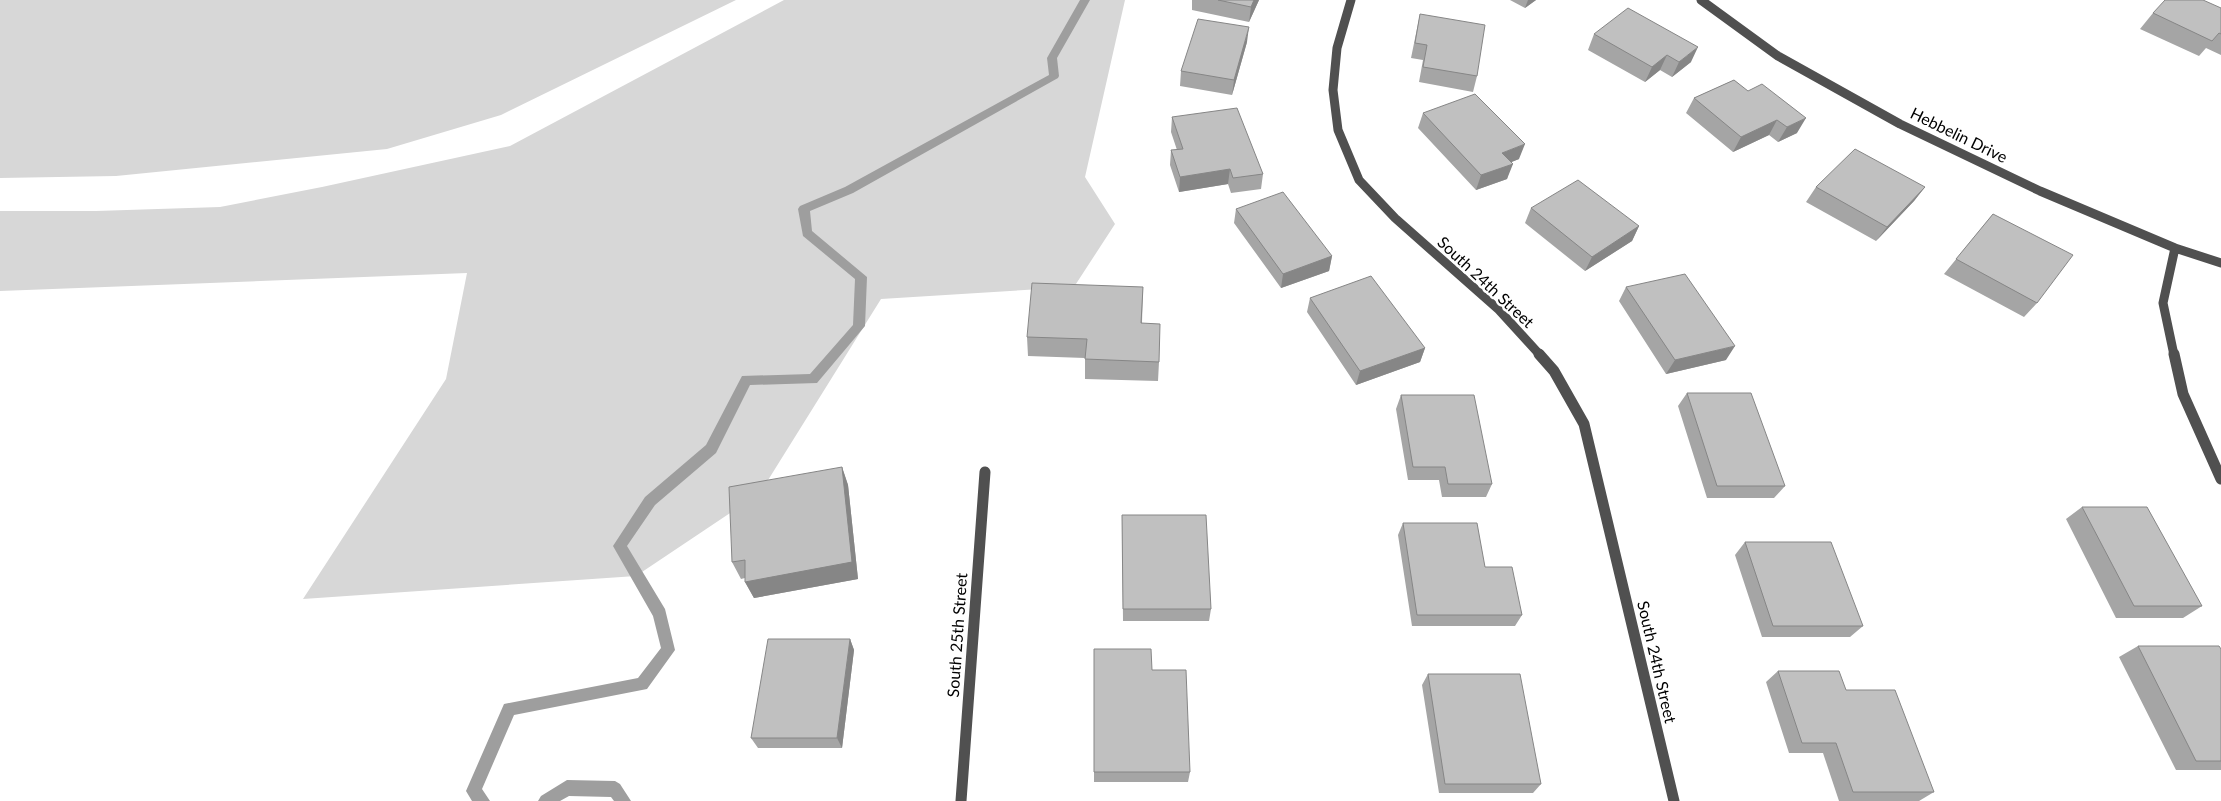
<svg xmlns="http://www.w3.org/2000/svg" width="2221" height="801" font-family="Lato,sans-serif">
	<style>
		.green { fill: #d7d7d7 }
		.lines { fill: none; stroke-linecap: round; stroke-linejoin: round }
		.stream { fill: #9e9e9e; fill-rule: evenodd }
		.minor-far1 { stroke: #505050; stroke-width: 9 }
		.minor { stroke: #505050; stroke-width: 11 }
		.wall { fill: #a5a5a5 }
		.shaded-wall { fill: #868686 }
		.building { fill: #c0c0c0; stroke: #868686 }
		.labels { text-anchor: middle; stroke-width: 5; stroke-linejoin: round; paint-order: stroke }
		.street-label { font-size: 16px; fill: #000; stroke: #fff }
	</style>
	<rect width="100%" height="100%" fill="#fff"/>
	<path class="green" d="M0,0H736L501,115L387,149L116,176L0,178Z
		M784,0H1125L1085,177L1115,224L1074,287L881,299L760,493L636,576L303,599L446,379L467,273L0,291V211H96L220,207L322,187L510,146Z"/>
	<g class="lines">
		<path class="stream" d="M1080,0H1090L1057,58L1059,76L1058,78L853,193L810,211L812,231L867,277L865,326L817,383L750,385L716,453L655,505L627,546L665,609L675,650L647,689L514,715L482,789L490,801H472L466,791L504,704L638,678L661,648L653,616L613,546L645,497L706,445L742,376L810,374L853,325L855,279L803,236L798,209L800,206L845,187L1049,75L1047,58Z
			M567,780L615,781L620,784L631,801H614L611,797L569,796L560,801H538L541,796Z"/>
		<path class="minor-far1" d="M1351,0L1337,48L1333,90L1338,130L1359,180L1395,218L1499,310L1540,355
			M1701,0L1778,56L1900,124L2040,191L2175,248L2221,263
			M2174,355L2163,303L2175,248"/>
		<path class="minor" d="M1539,354L1554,371L1584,424L1674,801
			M2174,354L2183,394L2221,479
			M961,801L985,472"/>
	</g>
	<path class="wall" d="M1192,0H1259L1249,22L1192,10Z
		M1510,0H1536L1525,8Z
		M2221,8V55L2206,48L2199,56L2140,29L2153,13Z
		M1420,14L1477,76L1473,92L1419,82L1423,60L1411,58Z
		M1594,34L1691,62L1672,77L1660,70L1645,82L1588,50Z
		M1247,42L1232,95L1180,86L1181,71Z
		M1734,80L1797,133L1778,142L1769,135L1733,152L1686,113L1694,98Z
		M1423,113L1519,159L1511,162L1507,179L1476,190L1418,128Z
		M1172,117L1263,174L1261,189L1231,193L1228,184L1179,192L1170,165L1171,150H1177L1171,132Z
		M1816,187H1925L1914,201L1876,241L1806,202Z
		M1531,208L1639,226L1632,241L1585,271L1525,223Z
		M1236,209L1332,256L1329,271L1281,288L1234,223Z
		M1993,214L2037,303L2024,317L1944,274Z
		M1143,287L1142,323L1159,362L1158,381L1085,379V358L1028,356L1027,337Z
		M1626,287L1726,360L1666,374L1619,301Z
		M1310,298L1425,348L1420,362L1356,385L1307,312Z
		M1687,393L1785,486L1774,498H1707L1678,406Z
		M1401,395L1492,484L1486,497H1442L1439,480H1408L1396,409Z
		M842,467L848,485L858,579L754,598L745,582V578L741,579L732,562Z
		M2082,507L2202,606L2183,618H2116L2066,519Z
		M1122,515L1211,609L1209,621H1123Z
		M1403,523L1485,567L1522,615L1515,626H1412L1398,535Z
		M1745,542L1863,626L1850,637H1762L1735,555Z
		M850,639L854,650L842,748H758L751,738Z
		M2138,646L2221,649V770H2176L2119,657Z
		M1152,670L1190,772L1188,782H1094V772Z
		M1778,671L1846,690L1934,792L1919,801H1839L1823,753H1789L1766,682Z
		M1428,674L1541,784L1533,793H1439L1422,685Z"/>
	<path class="shaded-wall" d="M1254,0H1259L1249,22L1251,7Z
		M1528,0H1536L1525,8Z
		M1249,27L1247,42L1232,95L1234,80Z
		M1698,47L1691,62L1672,77L1679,62Z
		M1667,55L1660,70L1645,82L1652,67Z
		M1806,118L1797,133L1778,142L1787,127Z
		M1777,120L1769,135L1733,152L1741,137Z
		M1525,144L1519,159L1497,168L1502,153Z
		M1513,164L1507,179L1476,190L1481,175Z
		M1230,169L1228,184L1179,192L1180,177Z
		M1925,187L1914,201L1876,241L1887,227Z
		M1639,226L1632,241L1585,271L1592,257Z
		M1332,256L1329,271L1281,288L1283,274Z
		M1735,346L1726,360L1666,374L1675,360Z
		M1425,348L1420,362L1356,385L1360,371Z
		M842,467L848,485L858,579L754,598L745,582Z
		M850,639L854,650L842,748L837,738Z"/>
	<path class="building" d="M1218,0H1254L1251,7Z
		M2165,0H2203L2221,8V34L2219,33L2212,41L2153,13Z
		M1628,8L1698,47L1679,62L1667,55L1652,67L1594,34Z
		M1420,14L1485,25L1477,76L1423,67L1427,45L1415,43Z
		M1198,19L1249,27L1234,80L1181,71Z
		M1734,80L1748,91L1762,84L1806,118L1787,127L1777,120L1741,137L1694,98Z
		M1475,94L1525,144L1502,153L1513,164L1481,175L1423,113Z
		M1237,108L1263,174L1233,178L1230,169L1180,177L1171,150L1183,149L1172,117Z
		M1855,149L1925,187L1887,227L1816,187Z
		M1578,180L1639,226L1592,257L1531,208Z
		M1283,192L1332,256L1283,274L1236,209Z
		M1993,214L2073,255L2037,303L1956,259Z
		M1685,274L1735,346L1675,360L1626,287Z
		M1371,276L1425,348L1360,371L1310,298Z
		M1032,283L1143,287L1141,323L1160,324L1159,362L1085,359L1087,339L1027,337Z
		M1687,393H1751L1785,486H1717Z
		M1401,395H1474L1492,484H1448L1445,467H1413Z
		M842,467L852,562L745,582V560L732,562L729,487Z
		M2082,507H2147L2202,606H2134Z
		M1122,515H1206L1211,609H1123Z
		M1403,523H1477L1485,567H1512L1522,615H1417Z
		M1745,542H1831L1863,626H1773Z
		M768,639H850L837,738H751Z
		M2138,646H2219L2221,649V761H2196Z
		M1094,649H1151L1152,670H1186L1190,772H1094Z
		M1778,671H1839L1846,690H1895L1934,792H1853L1836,743H1802Z
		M1428,674H1520L1541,784H1445Z"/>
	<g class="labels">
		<g class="street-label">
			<text transform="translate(1959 135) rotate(26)" y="6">Hebbelin Drive</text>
			<text transform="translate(1486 282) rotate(43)" y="6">South 24th Street</text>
			<text transform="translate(957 635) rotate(-86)" y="6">South 25th Street</text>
			<text transform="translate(1657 662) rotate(77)" y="6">South 24th Street</text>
		</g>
	</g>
</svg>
